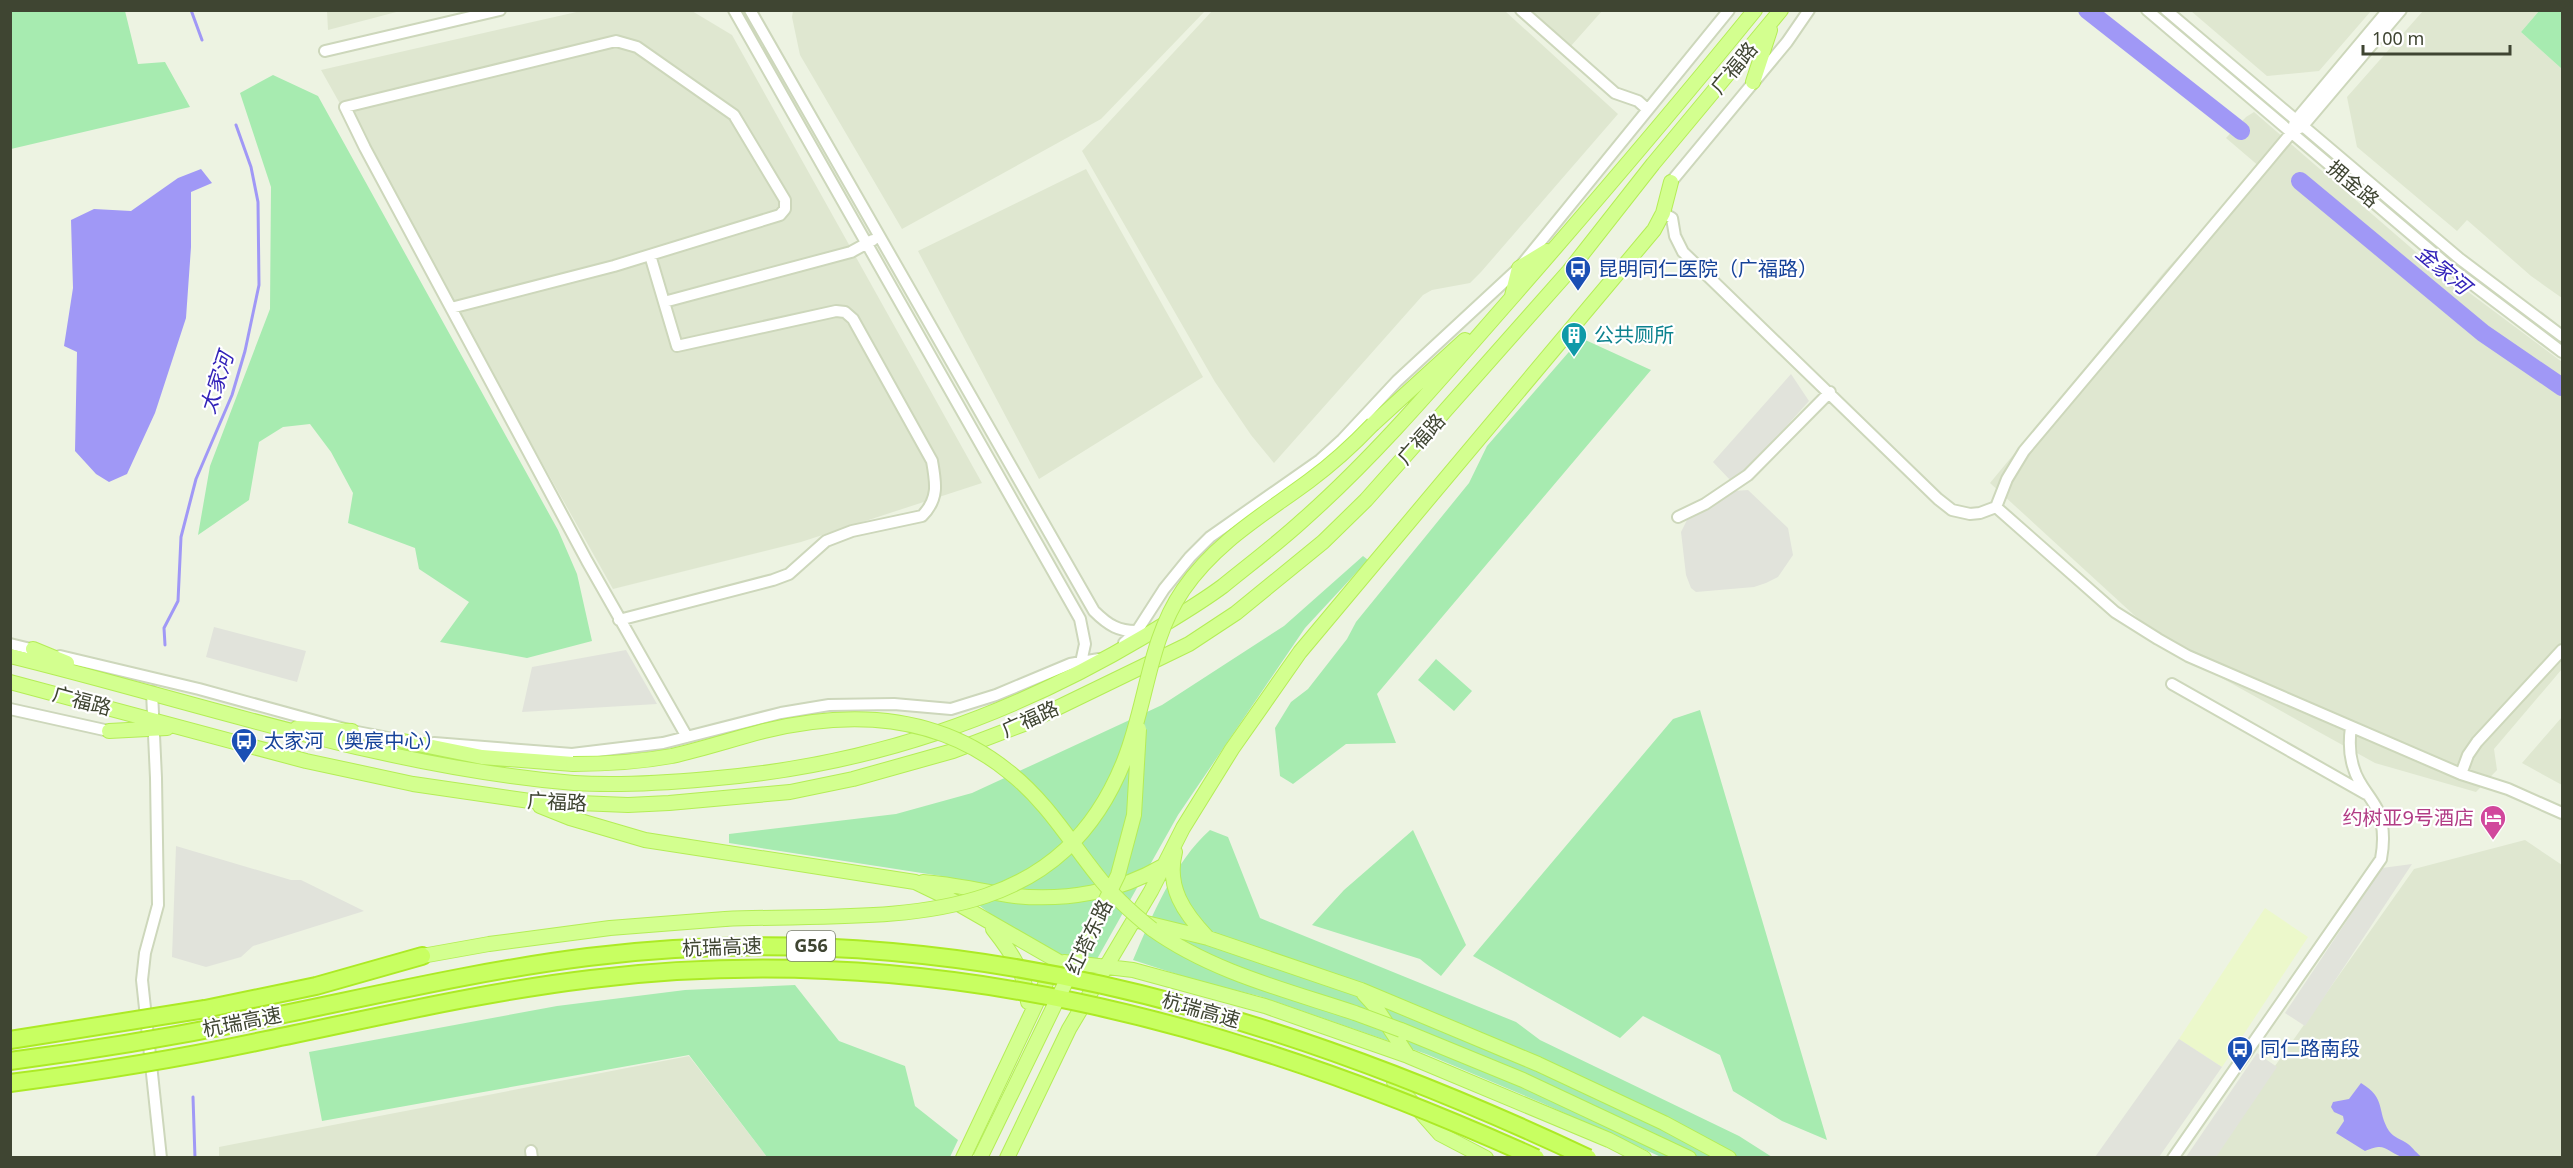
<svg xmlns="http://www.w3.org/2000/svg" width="2573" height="1168" font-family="'Noto Sans','Noto Sans SC',sans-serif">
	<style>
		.residential { fill: #dfe7d0 }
		.commercial { fill: #ecf8cb }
		.green { fill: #a7ebb0 }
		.parking { fill: #e1e3db }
		.water { fill: #a098f6 }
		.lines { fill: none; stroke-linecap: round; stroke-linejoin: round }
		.stream { stroke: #a098f6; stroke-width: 3 }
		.river { stroke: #a098f6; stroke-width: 18 }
		.minor-casing { stroke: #cdd7bb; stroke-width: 14 }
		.major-casing { stroke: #b4ed56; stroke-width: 16 }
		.highway-casing { stroke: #acea25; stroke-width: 20 }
		.minor { stroke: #fff; stroke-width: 10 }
		.major { stroke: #d3ff8f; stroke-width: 14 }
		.highway { stroke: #c8ff61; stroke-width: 16 }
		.major-bridge-casing { stroke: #b4ed56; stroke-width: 16; stroke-linecap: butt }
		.highway-bridge-casing { stroke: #acea25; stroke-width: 20; stroke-linecap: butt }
		.major-bridge { stroke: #d3ff8f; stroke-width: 14 }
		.highway-bridge { stroke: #c8ff61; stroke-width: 16 }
		.labels { text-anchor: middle; stroke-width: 4.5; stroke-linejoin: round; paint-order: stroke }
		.shield { fill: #fff; stroke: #797d70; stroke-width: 1.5 }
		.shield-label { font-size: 18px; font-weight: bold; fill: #3f4532 }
		.street-label { font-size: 20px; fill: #3f4532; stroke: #fff }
		.transit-label { font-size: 20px; fill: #164399; stroke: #fff; text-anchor: start }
		.culture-label { font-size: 20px; fill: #0d838f; stroke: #fff; text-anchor: start }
		.hotel-label { font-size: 20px; fill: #b23c85; stroke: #fff; text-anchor: end }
		.water-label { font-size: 21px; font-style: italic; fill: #3323b9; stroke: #fff }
	</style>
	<rect width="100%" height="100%" fill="#edf3e2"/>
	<path class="residential" d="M327,11V10L400,11L328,30Z
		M581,11H692L732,35L982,483L801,542L613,589L321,70Z
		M793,11V10L1205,11L1101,119L902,229L800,55L792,17Z
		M1212,11H1505L1618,114L1481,272L1470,283L1432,290L1423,295L1274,463L1251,435L1215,382L1082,151Z
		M1530,11H1602L1570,47Z
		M2191,11H2371L2319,71L2267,76Z
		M2423,11H2539L2521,32L2562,69V298L2531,276L2467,220L2457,231L2357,147L2347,97Z
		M2254,112L2424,259L2562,362V669L2494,749L2497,770L2476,792L2375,763L2191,661L2134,615L1990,483L2165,271L2260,167L2226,138L2246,117Z
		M1086,169L1203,377L1039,479L918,251Z
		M2562,717V785L2522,763Z
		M2525,840L2562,865V1157L2210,1158L2414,869Z
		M689,1056L767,1157L219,1158V1147Z"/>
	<path class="commercial" d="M2265,908L2308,937L2222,1067L2179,1039Z"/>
	<path class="green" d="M10,11H125L138,64L165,62L190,107L11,149Z
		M2539,11H2562V69L2521,32Z
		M273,75L318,96L558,530L577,574L592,641L527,658L440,642L469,602L419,569L415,548L348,523L353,493L331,452L310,424L283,427L259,442L249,500L198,535L210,466L270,309L271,187L240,93Z
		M1581,338L1651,370L1377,694L1396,743L1346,744L1293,784L1280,776L1275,728L1291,702L1308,689L1347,639L1356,622L1469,483L1487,446Z
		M1363,556L1368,560L1305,628L1178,815L1097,959L1056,954L993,916L941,876L729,843V834L896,814L972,793L1162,705L1284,626Z
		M1436,659L1472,691L1454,711L1418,680Z
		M1700,710L1827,1140L1782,1121L1733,1091L1720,1055L1643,1016L1620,1038L1473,956L1673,719Z
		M1210,830L1228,837L1260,918L1516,1022L1540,1040L1739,1136L1772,1157H1692L1674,1148L1669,1157H1661L1542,1103L1426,1054L1259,996L1201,982L1133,960C1152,916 1174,862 1210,830Z
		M1413,830L1466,945L1441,976L1420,959L1312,925L1344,890Z
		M795,985L839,1041L905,1066L915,1106L958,1140L950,1157H767L689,1055L322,1121L309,1052L557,1006L685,990Z"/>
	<path class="parking" d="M1791,374L1809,401L1746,471L1731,481L1713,462Z
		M1748,490L1788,528L1793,555L1778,577L1766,583L1754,587L1696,592L1691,588L1686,575L1681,532L1687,520L1734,491Z
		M214,627L306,651L297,682L206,657Z
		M626,650L657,704L522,712L532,667Z
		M176,846L291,880H301L364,911L253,946L241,957L206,967L172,957Z
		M2412,864L2305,1026L2285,1013L2382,868Z
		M2179,1039L2222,1067L2159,1157H2095Z
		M2257,1053L2277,1067L2216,1157H2186Z"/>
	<path class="water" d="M201,169L212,183L191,192V247L186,318L155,413L127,474L109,482L96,474L75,451L77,352L64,346L73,288L71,220L94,209L131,211L178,178Z
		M2361,1083C2387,1099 2376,1110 2389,1131C2394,1138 2401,1139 2408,1144C2413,1148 2417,1154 2422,1157C2416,1158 2407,1159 2402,1157C2384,1150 2386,1142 2365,1151L2336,1133L2344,1121L2343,1116L2334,1112L2331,1107L2333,1102L2349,1099Z"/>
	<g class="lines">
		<path class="stream" d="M191,10L202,40
			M165,645L164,628L178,601L181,537L196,479L232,395L245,351L259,285L258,202L251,167L236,125
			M193,1097L195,1158"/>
		<path class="river" d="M2087,10L2241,131
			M2300,181L2483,333L2562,387"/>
		<g class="minor-casing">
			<path id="minor" d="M734,10L1080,619L1085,644L1080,667
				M750,10L1094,611C1108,625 1119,632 1139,631
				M1521,10L1615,93L1638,101L1647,109
				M2147,10L2451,268L2562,352
				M2166,10L2460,259L2562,336
				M325,51L500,10
				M2297,129L2302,127L2401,10
				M1671,182L1787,42L1809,10
				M1663,213L1672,218L1675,236L1683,252L1938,499L1952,510L1970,514L1980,513L1996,507L2007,479L2024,451L2267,162L2292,132L2295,121L2388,10
				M664,302L851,252L873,240
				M451,308L614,266L780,215L785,209V200L734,115L637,47L616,41L345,107L365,148L587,561L687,737
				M1996,507L2115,612L2158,639L2188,656L2461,774L2508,789L2562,813
				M1678,517L1705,504L1748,475L1830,392
				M619,620L773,580L789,574L826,541L852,531L922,516C939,499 936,483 932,461L853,319L845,312L836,311L677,346L650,255
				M1124,643L1137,631L1164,589L1190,557L1210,537L1320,460L1342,440L1397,381L1519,268L1729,10
				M10,644L39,651
				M60,656L199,689L352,731L409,742
				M2172,684L2366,794
				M152,692L156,778L158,905L145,953L142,980L161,1158
				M10,709L109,731
				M434,743L572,754L663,743L781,713L829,705L894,704L951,709L996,695L1070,664L1099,659
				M2461,774L2468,755L2477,742L2562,650
				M531,1151L532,1158
				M2173,1158L2381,859C2384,843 2384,824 2377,809C2370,795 2358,784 2354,769C2349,755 2349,741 2351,727"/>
		</g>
		<g class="major-casing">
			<path id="major" d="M1753,82L1770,30
				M1512,296L1519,268L1547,251
				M1373,424L1465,340
				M33,649L67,663
				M10,656C198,702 381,767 574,783C618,786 664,783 708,779C869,766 1007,718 1145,636C1171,620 1199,604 1223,586C1250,564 1278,543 1303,520C1379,453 1448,370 1515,294C1596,201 1677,106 1755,10
				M10,682L306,761L413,784L530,801L628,805L669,803L790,792L853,779L953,751L1024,724L1189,644L1236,613L1323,542L1366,500L1569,271L1653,164L1781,10
				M297,728L352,731
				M109,731L167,728
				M403,741L482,757L573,764
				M540,806L570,818L645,840L915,882L948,898L1082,975
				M1175,852C1166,887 1184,913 1208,938
				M923,882C954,884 984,892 1015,896C1066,901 1119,892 1163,866
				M1142,922L1208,938L1361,990L1538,1064L1664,1123L1729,1158
				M993,929C1011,952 1025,972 1028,1002
				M1152,929C1212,972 1286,990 1355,1013
				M422,956L489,944L610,928L725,919
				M1064,962L1133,970L1265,1006L1408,1056L1609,1140L1644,1158
				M1364,994L1375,1006L1408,1056
				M1401,1030L1523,1080L1689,1158
				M1394,1082L1440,1134L1486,1158
				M963,1158L1053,968
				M1007,1158L1069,1029L1151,891L1183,828L1232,749L1300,652L1654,230L1663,213L1671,182"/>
		</g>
		<g class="highway-casing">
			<path id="highway" d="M205,1009L316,986L422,956"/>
		</g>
		<use href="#minor" class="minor"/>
		<use href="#major" class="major"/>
		<use href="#highway" class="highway"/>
		<g class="major-bridge-casing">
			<path id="major-bridge" d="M573,764C606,764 639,762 672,756C703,749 733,739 764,731C850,710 938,714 1009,772C1046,801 1069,840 1097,875C1113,896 1132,913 1152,929
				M725,919C880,912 1053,939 1124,761C1147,704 1148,641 1183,590C1216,542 1263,515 1309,481C1332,464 1353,445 1373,424
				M1355,1013L1401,1030
				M980,1158L1118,875L1134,815L1139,729"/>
		</g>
		<g class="highway-bridge-casing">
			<path id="highway-bridge" d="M10,1040L205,1009
				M10,1061C94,1050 177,1036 260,1019C369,997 477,971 588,957C942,913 1270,1008 1588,1158
				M10,1083C96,1072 182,1058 266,1040C374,1018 482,992 591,979C926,938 1233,1021 1536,1158"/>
		</g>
		<use href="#major-bridge" class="major-bridge"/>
		<use href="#highway-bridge" class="highway-bridge"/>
	</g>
	<defs>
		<g id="bus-pin" transform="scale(1.35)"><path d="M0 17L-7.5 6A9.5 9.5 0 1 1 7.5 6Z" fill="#1a4fb4" stroke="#fff"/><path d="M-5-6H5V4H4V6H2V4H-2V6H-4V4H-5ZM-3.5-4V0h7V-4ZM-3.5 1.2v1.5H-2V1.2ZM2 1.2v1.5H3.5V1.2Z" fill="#fff"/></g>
		<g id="building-pin" transform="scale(1.35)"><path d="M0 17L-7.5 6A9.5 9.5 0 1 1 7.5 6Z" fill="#0f9aa8" stroke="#fff"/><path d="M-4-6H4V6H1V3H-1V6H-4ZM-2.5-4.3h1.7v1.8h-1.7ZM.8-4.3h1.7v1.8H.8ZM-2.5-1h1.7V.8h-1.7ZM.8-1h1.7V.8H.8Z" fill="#fff"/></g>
		<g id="hotel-pin" transform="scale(1.35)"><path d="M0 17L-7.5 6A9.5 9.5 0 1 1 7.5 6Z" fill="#d1479c" stroke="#fff"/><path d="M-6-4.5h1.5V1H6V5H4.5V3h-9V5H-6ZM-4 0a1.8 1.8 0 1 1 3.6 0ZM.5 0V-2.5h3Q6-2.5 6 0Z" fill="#fff"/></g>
	</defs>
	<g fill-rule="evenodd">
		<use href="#bus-pin" x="1578" y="269"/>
		<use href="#building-pin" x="1574" y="335"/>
		<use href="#bus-pin" x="244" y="741"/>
		<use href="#hotel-pin" x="2493" y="818"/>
		<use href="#bus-pin" x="2240" y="1049"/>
	</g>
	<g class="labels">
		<rect class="shield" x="787" y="931" width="48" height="30" rx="4.5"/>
		<g class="shield-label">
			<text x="811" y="952">G56</text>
		</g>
		<g class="street-label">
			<text transform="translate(1734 68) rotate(-50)" y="7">广福路</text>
			<text transform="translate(2353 184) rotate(40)" y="7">拥金路</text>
			<text transform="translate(1421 439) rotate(-48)" y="7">广福路</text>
			<text transform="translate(82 701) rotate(15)" y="7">广福路</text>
			<text transform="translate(1030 719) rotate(-24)" y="7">广福路</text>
			<text transform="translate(557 802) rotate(3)" y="7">广福路</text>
			<text transform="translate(1089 937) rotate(-64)" y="7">红塔东路</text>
			<text transform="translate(722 947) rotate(-2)" y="7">杭瑞高速</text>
			<text transform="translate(1201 1010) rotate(16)" y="7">杭瑞高速</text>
			<text transform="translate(242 1022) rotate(-11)" y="7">杭瑞高速</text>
		</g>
		<g class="transit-label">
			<text x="1598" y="276">昆明同仁医院（广福路）</text>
			<text x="264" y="748">太家河（奥宸中心）</text>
			<text x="2260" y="1056">同仁路南段</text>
		</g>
		<g class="culture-label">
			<text x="1594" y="342">公共厕所</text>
		</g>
		<g class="hotel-label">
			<text x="2474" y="825">约树亚9号酒店</text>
		</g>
		<g class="water-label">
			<text transform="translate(2443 270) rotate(40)" y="7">金家河</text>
			<text transform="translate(217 383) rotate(-72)" y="7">太家河</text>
		</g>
	</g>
	<rect width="2573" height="1168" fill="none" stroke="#3f4532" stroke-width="24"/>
	<path d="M2363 45v9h147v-9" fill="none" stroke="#3f4532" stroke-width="3"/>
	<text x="2372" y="45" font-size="18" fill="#3f4532" stroke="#ffffff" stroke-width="4.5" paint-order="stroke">100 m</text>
</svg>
